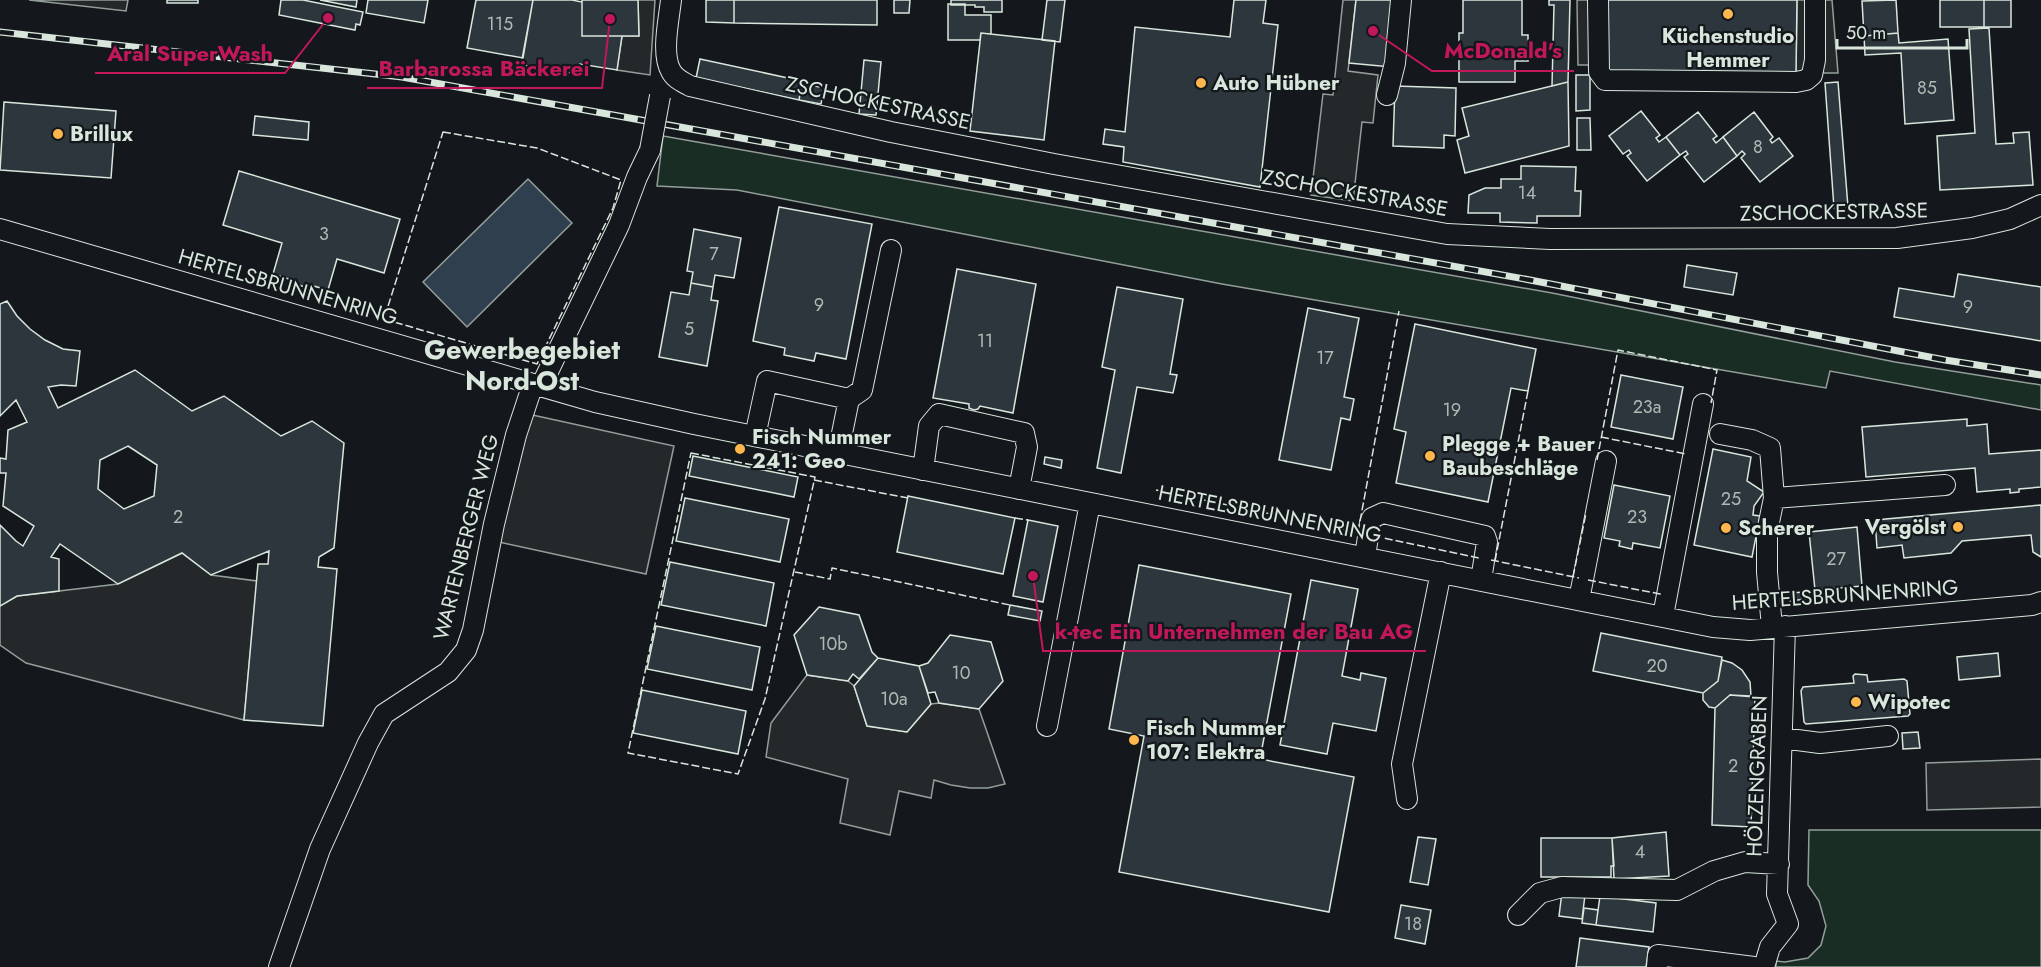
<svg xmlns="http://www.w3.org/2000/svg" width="2041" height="967" font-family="Jost,sans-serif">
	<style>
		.green { fill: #1a2d24; stroke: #939e99; stroke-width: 1.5 }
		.parking { fill: #24282b; stroke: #939e99; stroke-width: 1.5 }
		.water { fill: #2f3f4d; stroke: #939e99; stroke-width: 1.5 }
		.building { fill: #2c363c; stroke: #d8e6dc; stroke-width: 1.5; fill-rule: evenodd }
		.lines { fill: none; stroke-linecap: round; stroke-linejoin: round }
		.minor-casing { stroke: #d8e6dc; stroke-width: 22 }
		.minor { stroke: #14181c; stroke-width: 20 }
		.rail-casing { stroke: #d8e6dc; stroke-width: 7 }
		.rail { stroke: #14181c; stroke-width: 4.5; stroke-dasharray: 14; stroke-linecap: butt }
		.minor-bridge-casing { stroke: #d8e6dc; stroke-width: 22; stroke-linecap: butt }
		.minor-bridge { stroke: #14181c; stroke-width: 20 }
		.fence { stroke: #d8e6dc; stroke-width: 1.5; stroke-dasharray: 8 3; stroke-linecap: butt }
		.poi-dot { fill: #ffb74d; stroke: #14181c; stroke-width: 2 }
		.labels { text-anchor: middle; stroke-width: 4.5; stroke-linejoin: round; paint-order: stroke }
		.number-label { font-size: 18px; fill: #adbab4 }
		.poi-label { font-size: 21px; font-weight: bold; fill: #d8e6dc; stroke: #14181c; text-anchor: start }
		.street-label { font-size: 21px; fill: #d8e6dc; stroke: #14181c }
		.district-label { font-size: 27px; font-weight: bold; fill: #d8e6dc; stroke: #14181c }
		.leader { fill: none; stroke: #c2185b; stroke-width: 2 }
		.callout-dot { fill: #c2185b; stroke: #14181c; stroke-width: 2 }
		.callout-label { font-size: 22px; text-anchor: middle; font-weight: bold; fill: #c2185b; stroke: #14181c; stroke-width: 4.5; stroke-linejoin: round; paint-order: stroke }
	</style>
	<rect width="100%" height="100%" fill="#14181c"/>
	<path class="green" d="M663,136L1552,293L1895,362L2041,385V410L1830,371L1826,388L1222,284L737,190L657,186Z
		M1809,830H2041V967H1776V961L1785,962L1808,958L1821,945L1826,926L1819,901L1808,885Z"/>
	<path class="parking" d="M29,0H128L126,11Z
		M638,0H655L650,75L617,70L622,36H639Z
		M1343,0H1356L1348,71L1378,75L1373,123L1362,122L1353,201L1311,195L1323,94L1333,95Z
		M1577,0H1608V72L1587,65H1578Z
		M1797,0H1832L1838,73H1796Z
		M528,414L674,446L646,574L499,542Z
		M182,553L211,575L257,581L244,720L26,663L0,645V606L17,596L118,584Z
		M807,675L848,681L854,686L867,726L907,732L931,704L939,703L979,709L1005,784L988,788H970L951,785L934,780L931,798L899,791L890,835L840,823L848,779L766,757L771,723Z
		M2041,759V807L1927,810L1926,763Z"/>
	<path class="water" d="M528,179L572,223L467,327L423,282Z"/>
	<path class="building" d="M167,0H198V3H167Z
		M281,0H303L363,12L360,25L356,24L355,30L279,15Z
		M320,0H357L356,7Z
		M368,0H428L424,23L366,13Z
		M476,0H533L523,58L467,48Z
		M533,0H572L582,2V36H622L617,70L580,64L578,74L521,65Z
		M582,0H638L639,36H582Z
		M706,0H734V23L706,22Z
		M734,0H877V25L734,23Z
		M894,0H910L909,13H894Z
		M951,0H1002V12H984V7H975V5H951Z
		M1047,0H1065L1060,42L1042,40Z
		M1234,0H1266L1263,23L1278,25L1260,187L1123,162L1124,147L1103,144L1105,129L1125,132L1135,27L1230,37Z
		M1356,0H1398L1391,67L1349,63Z
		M1463,0H1522V35H1528V61H1515V82H1459V33H1463Z
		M1549,0H1570L1568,82L1552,86L1554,5H1549Z
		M1608,0H1797L1796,73L1608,72Z
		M1896,0L1898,33L1864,36L1862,1Z
		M1940,0H1984V27H1940Z
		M1984,0H2011V27H1984Z
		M948,4H965V15H991V34L981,33L980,40H948Z
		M1989,28L1996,144L2014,143L2013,133L2029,132L2033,185L1940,190L1937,136L1975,133L1969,29Z
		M981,33L1055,41L1044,140L970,131Z
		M1898,33L1899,43L1948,39L1954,120L1905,124L1901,53L1865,55L1864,36Z
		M700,59L802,81L799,100L696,78Z
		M864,60L881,62L876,115L859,114Z
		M1576,75H1590V110L1576,111Z
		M1568,82L1569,146L1465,173L1457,140L1469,136L1462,108Z
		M1838,82L1848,207L1834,208L1825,83Z
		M802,83L824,88L821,104L799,100Z
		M1395,86L1456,88L1455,136L1444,135V148L1393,146Z
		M4,102L116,111L111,178L0,170Z
		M1641,111L1660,135L1656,138L1659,142L1666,137L1680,155L1647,181L1627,156L1631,153L1629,150L1623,154L1609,136Z
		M1698,112L1717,136L1713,139L1716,143L1723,137L1737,156L1704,182L1684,157L1688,154L1686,151L1680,155L1666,137Z
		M1754,112L1773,137L1770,140L1772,143L1779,138L1793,156L1760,182L1741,158L1745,154L1742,151L1737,156L1723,137Z
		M255,116L309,122L308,140L253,135Z
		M1577,118H1590L1591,150H1577Z
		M1521,166L1576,167L1575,191H1581L1580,216H1537V223L1500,222V213H1468L1469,195L1485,188H1501V179H1521Z
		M239,171L400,219L384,273L337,259L328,290L306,284L305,287L292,283V280L273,274L282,243L223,225Z
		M779,207L872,224L846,359L816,353L814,361L784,355L785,348L753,341Z
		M694,229L741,238L734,278L715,275L713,287L691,283L693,272L687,271Z
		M1687,265L1737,273L1733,295L1684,287Z
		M957,269L1036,284L1013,413L980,406L978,409L974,410L969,408V404L933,398Z
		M1958,274L2041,287V341L1894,317L1899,288L1954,297Z
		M691,283L713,287L711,300L718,301L707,366L659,357L671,292L689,295Z
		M1117,287L1183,299L1170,374L1177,375L1173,393L1137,387L1121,473L1097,468L1115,370L1102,367Z
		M7,301L17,316L30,329L45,340L63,349L80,351L76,386L61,385L48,387L58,408L135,370L192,411L224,396L281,436L312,421L344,443L334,548L319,557L318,567L337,569L323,726L244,720L258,564H268L269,551L211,575L182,553L118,584L60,544L51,557L59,559V591L17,596L0,606V525L16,541L23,546L34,526L3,506L6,473H0V458L6,459L8,430L27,422L16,400L0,416V304ZM128,446L157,465L154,496L124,509L98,489L100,460Z
		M1308,308L1359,318L1344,397L1354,399L1350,420L1341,418L1331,470L1279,460Z
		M1415,324L1536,349L1528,391L1511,388L1488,502L1396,483L1406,432L1394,429Z
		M1621,375L1683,387L1673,439L1611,427Z
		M1967,419V426L1987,424L1989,454L2041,450V487L2019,489V492L2010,493V489L1977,492L1975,468L1866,477L1862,427Z
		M1713,449L1751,457L1747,481L1764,492L1754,506L1753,515L1760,516L1752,557L1694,545Z
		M693,456L798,477L794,497L689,476Z
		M1045,457L1062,460L1061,468L1044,464Z
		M1614,485L1670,496L1660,548L1633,543L1632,549L1619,546L1620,541L1604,538Z
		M908,496L1015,518L1003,574L897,552Z
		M685,498L789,519L780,562L676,541Z
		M2041,505V557L2033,552L2031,535L1962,541L1951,553L1904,558L1902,545L1877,548L1875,520Z
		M1028,520L1058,526L1043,602L1013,596Z
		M1857,527L1862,586L1815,590L1809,532Z
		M670,562L774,583L766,626L661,605Z
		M1139,565L1291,594L1260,759L1354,777L1329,912L1119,872L1144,736L1109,729Z
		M1311,580L1358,589L1342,676L1360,680L1361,673L1386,678L1376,731L1333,723L1327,754L1280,745Z
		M1806,592V599L1790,601L1789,593Z
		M1010,605L1042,611L1040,621L1008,615Z
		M819,607L859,615L872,652L878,658L859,679L853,674L848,681L807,675L794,635Z
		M656,626L760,647L752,690L647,669Z
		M1601,633L1722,657L1718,681L1703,693L1593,671Z
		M950,635L991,642L1003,681L979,709L939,703L935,692L928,693L919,666L928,663Z
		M1998,653L2000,676L1959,680L1957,657Z
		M878,658L919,666L931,704L907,732L867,726L854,686Z
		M1722,660L1732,663L1742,670L1750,682L1751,696L1730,695L1715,708L1709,707L1703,700V693L1718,681Z
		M1855,674L1867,675L1868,682L1904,679L1907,681L1910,714L1908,716L1806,724L1804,722L1801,691L1803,687L1854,683L1853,676Z
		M642,690L746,711L738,754L633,733Z
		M1730,695L1755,697L1751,827L1712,825L1715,708Z
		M1918,732L1920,748L1903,749L1902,733Z
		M1666,832L1669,876L1614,879L1612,838Z
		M1418,837L1436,839L1428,885L1410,882Z
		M1541,838H1612L1614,866H1611V877H1541Z
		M1562,892L1585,895L1582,919L1559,916Z
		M1600,896L1656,903L1653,932L1596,925Z
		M1401,905L1431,910L1425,944L1395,938Z
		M1584,908L1598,910L1596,925L1582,923Z
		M1580,938L1649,947L1646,967H1576Z"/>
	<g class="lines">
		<g class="minor-casing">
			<path id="minor" d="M671,0C669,19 661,54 671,71C675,79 683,82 690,86L891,132L1054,164L1447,234L1550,239L1897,238L1972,228L2010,219L2041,205
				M1598,0L1599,72L1605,80L1796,82L1806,80L1812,75L1815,60V0
				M1387,95L1395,63L1401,0
				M0,229L595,402L694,424L1713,627L1750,630L2032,605L2041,602
				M541,386L619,225L637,177L650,150
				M1720,434L1752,440L1770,448L1774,498L1945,485
				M755,436L767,381L849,399
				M838,453L849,399L862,390L891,250
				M923,470L929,426L939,414L1024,433L1027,447L1019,489
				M1365,557L1370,523L1372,518L1383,513L1485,536L1487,542L1481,580
				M1579,600L1606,461
				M1663,616L1703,404
				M1772,627L1767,572V532L1774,498
				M1047,726L1090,503
				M1782,738L1820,743L1888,736
				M1407,799L1402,764L1441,572
				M1518,915L1540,893L1562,887L1677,890L1714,871L1745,862L1779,864
				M279,967L320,849L368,743L384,714L448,672L466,650L473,630L494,524L516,435L533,384
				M1657,967L1658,955L1754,967
				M1764,967L1770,947L1788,924L1777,894L1785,626"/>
		</g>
		<use href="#minor" class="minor"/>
		<g class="rail-casing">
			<path id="rail" d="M0,32L402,77L1530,280L1945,360L2041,375"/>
		</g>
		<use href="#rail" class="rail"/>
		<g class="minor-bridge-casing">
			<path id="minor-bridge" d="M650,150L660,96"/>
		</g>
		<use href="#minor-bridge" class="minor-bridge"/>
		<path class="fence" d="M443,132L537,148L621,180L613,208L537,364L384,319Z
			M1601,437L1686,454
			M691,453L815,477L765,699L738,774L628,753Z
			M1597,460L1618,350L1717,370L1711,403
			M814,480L908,498
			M1156,490L1362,533
			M1015,518L1028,520
			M1358,532L1399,311
			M1374,536L1479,558
			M1491,560L1579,578
			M1495,561L1528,391
			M795,572L830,579L832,568L1010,605
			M1573,577L1586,513
			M1588,580L1660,594V593"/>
	</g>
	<g class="poi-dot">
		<circle cx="1728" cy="14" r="6"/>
		<circle cx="1201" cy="83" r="6"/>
		<circle cx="58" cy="134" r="6"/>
		<circle cx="740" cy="449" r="6"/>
		<circle cx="1430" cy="456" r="6"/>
		<circle cx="1958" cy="527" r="6"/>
		<circle cx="1726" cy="528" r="6"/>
		<circle cx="1856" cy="702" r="6"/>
		<circle cx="1134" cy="740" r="6"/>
	</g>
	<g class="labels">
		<g class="number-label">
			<text x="500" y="30">115</text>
			<text x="1927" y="94">85</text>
			<text x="1758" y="153">8</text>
			<text x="1527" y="199">14</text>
			<text x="324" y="240">3</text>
			<text x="714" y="260">7</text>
			<text x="819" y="311">9</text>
			<text x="1968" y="313">9</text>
			<text x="689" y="335">5</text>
			<text x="985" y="347">11</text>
			<text x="1325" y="364">17</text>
			<text x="1647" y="413">23a</text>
			<text x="1452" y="416">19</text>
			<text x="1731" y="505">25</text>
			<text x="178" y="523">2</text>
			<text x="1637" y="523">23</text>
			<text x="1836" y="565">27</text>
			<text x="833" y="650">10b</text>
			<text x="1657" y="672">20</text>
			<text x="961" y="679">10</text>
			<text x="894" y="705">10a</text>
			<text x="1733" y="772">2</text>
			<text x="1640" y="858">4</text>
			<text x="1413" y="930">18</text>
		</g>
		<g class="poi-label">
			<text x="1728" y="43" text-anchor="middle">Küchenstudio<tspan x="1728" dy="24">Hemmer</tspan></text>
			<text x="1213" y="90">Auto Hübner</text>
			<text x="70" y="141">Brillux</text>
			<text x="752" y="444">Fisch Nummer<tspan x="752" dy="24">241: Geo</tspan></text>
			<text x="1442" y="451">Plegge + Bauer<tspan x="1442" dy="24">Baubeschläge</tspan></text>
			<text x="1946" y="534" text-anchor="end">Vergölst</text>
			<text x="1738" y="535">Scherer</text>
			<text x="1868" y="709">Wipotec</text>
			<text x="1146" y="735">Fisch Nummer<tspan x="1146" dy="24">107: Elektra</tspan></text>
		</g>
		<g class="street-label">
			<text transform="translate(878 103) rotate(12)" y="7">ZSCHOCKESTRASSE</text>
			<text transform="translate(1355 193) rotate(10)" y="7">ZSCHOCKESTRASSE</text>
			<text transform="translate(1834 212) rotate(-1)" y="7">ZSCHOCKESTRASSE</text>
			<text transform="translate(288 287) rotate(16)" y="7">HERTELSBRUNNENRING</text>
			<text transform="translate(1270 514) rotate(11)" y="7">HERTELSBRUNNENRING</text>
			<text transform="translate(466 537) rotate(-76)" y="7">WARTENBERGER WEG</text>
			<text transform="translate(1845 595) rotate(-4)" y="7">HERTELSBRUNNENRING</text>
			<text transform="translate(1757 776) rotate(-88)" y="7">HÖLZENGRABEN</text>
		</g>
		<g class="district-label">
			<text x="522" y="359">Gewerbegebiet<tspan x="522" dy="31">Nord-Ost</tspan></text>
		</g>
	</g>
	<path class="leader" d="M1373 31L1432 71H1574M328 18L285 73H95M610 19L602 88H367M1033 576L1043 651H1426"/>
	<g class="callout-dot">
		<circle cx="1373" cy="31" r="6"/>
		<circle cx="328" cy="18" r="6"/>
		<circle cx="610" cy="19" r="6"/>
		<circle cx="1033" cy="576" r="6"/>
	</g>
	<g class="callout-label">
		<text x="1503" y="58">McDonald's</text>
		<text x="190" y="61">Aral SuperWash</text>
		<text x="484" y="76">Barbarossa Bäckerei</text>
		<text x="1234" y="639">k-tec Ein Unternehmen der Bau AG</text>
	</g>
	<path d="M1837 39v9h130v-9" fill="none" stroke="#d8e6dc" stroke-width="3"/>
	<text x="1846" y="39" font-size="18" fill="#d8e6dc" stroke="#14181c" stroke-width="4.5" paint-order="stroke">50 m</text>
</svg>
